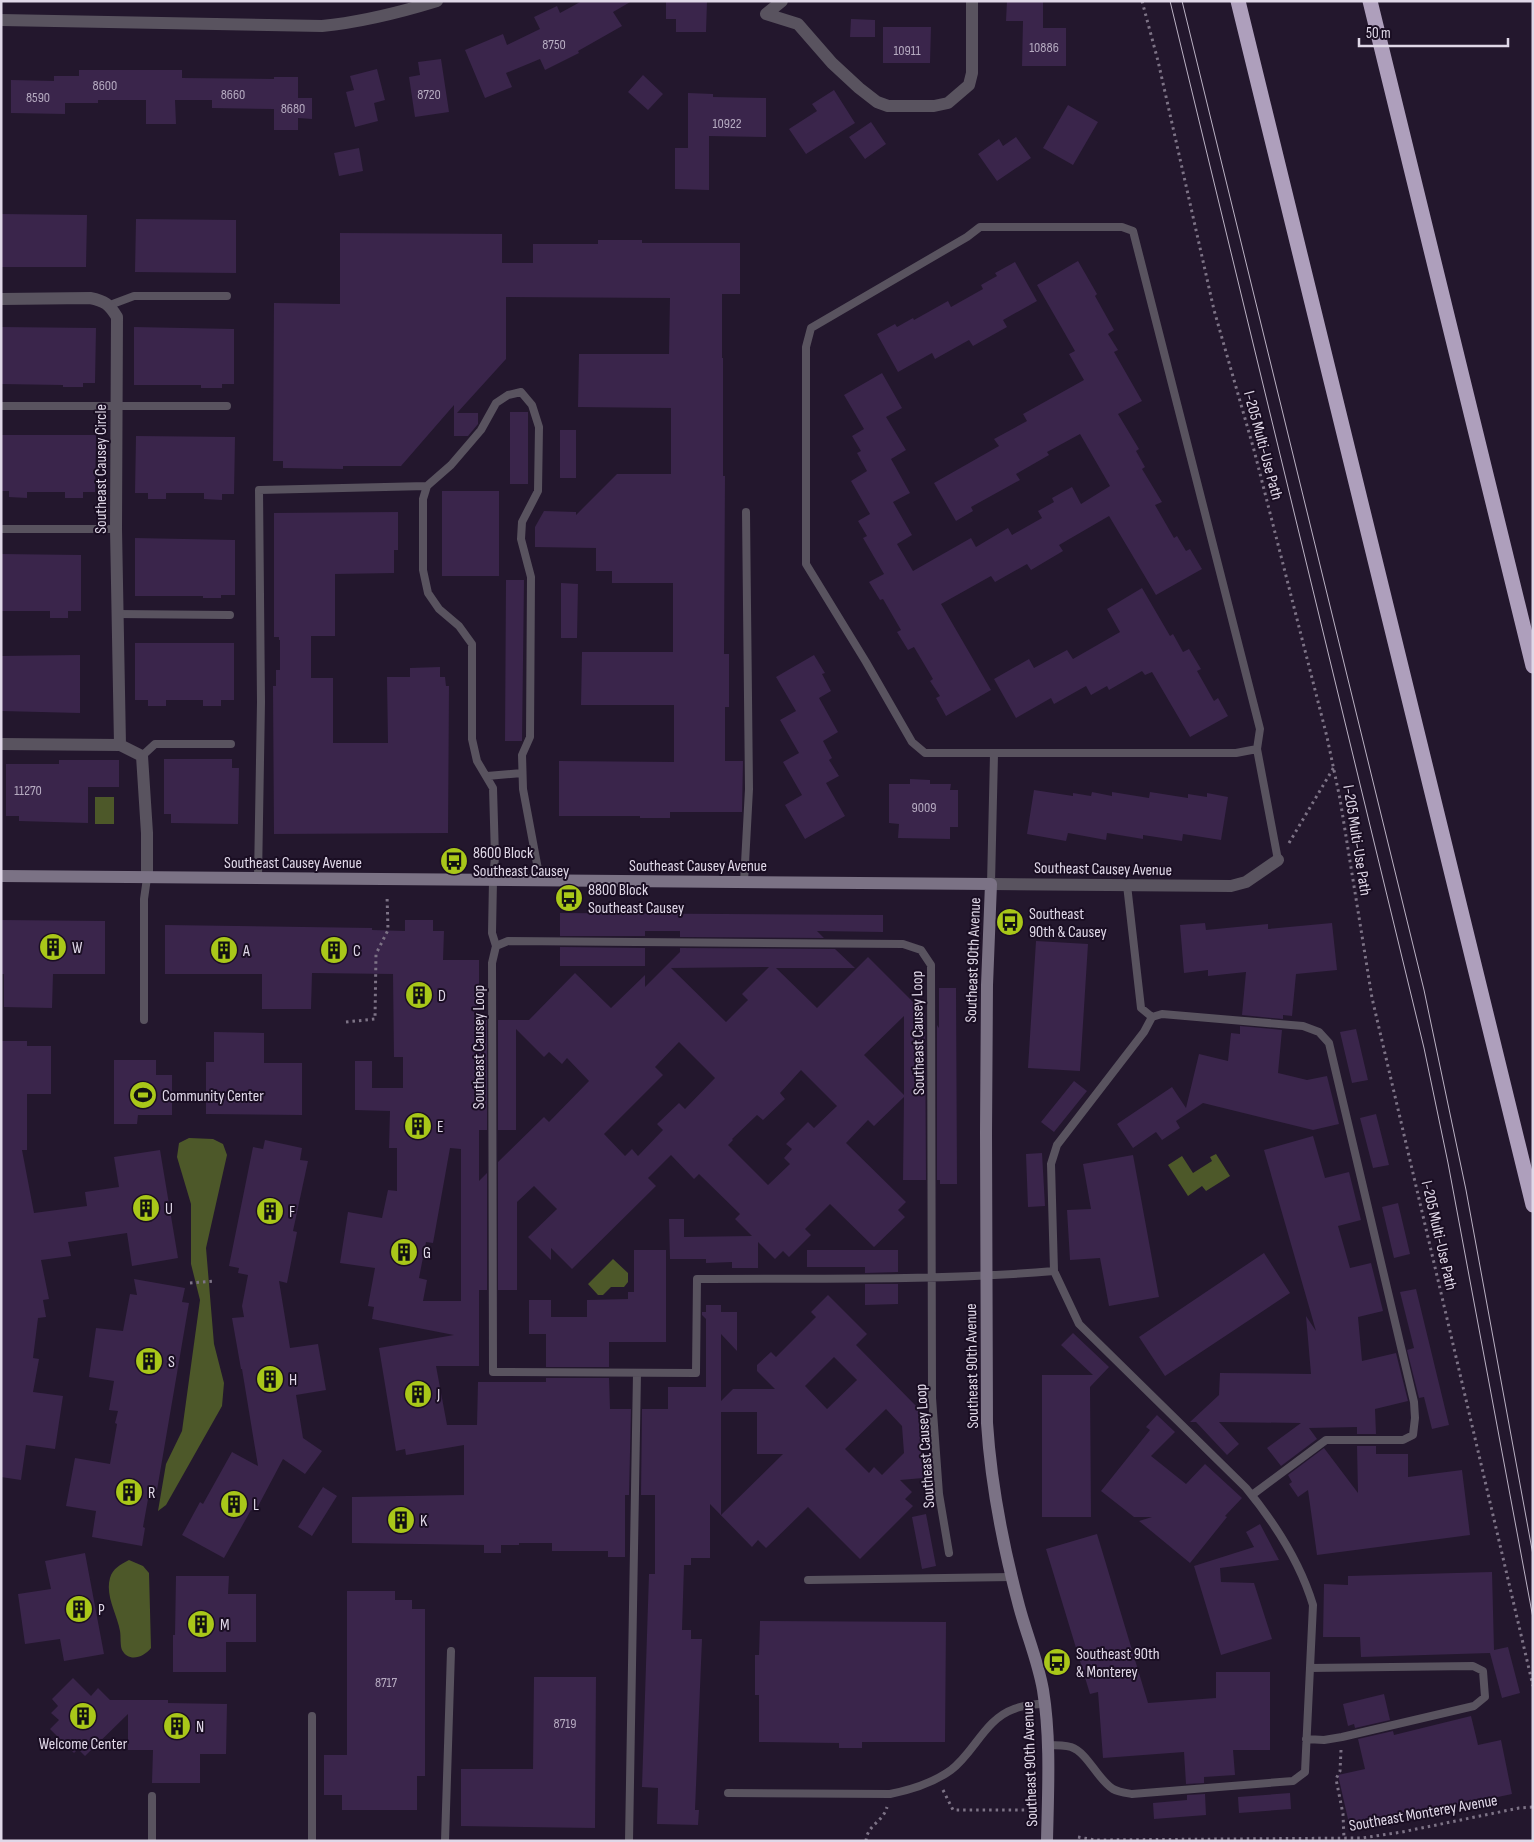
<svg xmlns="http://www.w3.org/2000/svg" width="1534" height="1842" font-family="'Sofia Sans Condensed',sans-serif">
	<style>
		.water { fill: #4d5829 }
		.building { fill: #3a254b; fill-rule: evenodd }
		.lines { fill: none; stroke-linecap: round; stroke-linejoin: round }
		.path { stroke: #7d7386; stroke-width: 3; stroke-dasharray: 2.5 4; stroke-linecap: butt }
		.lane { stroke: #59535f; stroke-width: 8 }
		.street { stroke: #59535f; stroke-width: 12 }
		.secondary { stroke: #7b7285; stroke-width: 12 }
		.highway { stroke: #ae9fbc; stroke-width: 15 }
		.tram { stroke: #bbb2c4; stroke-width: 1 }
		.labels { text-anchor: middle; stroke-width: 4; stroke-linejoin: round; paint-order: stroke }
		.number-label { font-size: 14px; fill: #b6abc1 }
		.street-label { font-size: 16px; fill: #e0d8e8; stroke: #1a0e23 }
		.poi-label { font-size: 16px; fill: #e0d8e8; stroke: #1a0e23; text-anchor: start }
	</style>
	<rect width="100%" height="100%" fill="#23172d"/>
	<path class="water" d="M95,797H114V824H95Z
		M189,1138L213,1139L223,1144L227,1155L206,1248L214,1344L224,1383L222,1406L166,1505L158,1511L166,1464L182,1431L200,1300L191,1264V1204L177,1157L179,1143Z
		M1216,1154L1230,1176L1206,1191L1202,1186L1188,1196L1168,1165L1182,1156L1193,1173L1212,1161L1210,1157Z
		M613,1259L628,1273V1282L624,1287H611L603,1295H598L588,1284Z
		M129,1560L143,1566L149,1573L151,1648C144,1657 129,1663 122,1650C120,1645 121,1637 120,1631C117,1614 105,1596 110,1578C113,1568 120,1565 129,1560Z"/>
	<path class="building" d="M582,1H632L613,12L622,26L578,51L579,53L545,70L540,59L506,73L512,87L485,98L465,50L503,34L507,45L540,29L534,17L557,6L560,13Z
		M666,1H707L706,32H676V19H666Z
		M1007,1H1043V28H1066V66H1022L1023,21H1006Z
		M851,19L875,20V37H850Z
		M883,27H931L930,63H883Z
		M441,59L449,112L415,117L409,77L420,75L418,62Z
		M377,69L385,100L374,103L378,121L355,127L346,92L354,90L350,76Z
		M79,70H182V78L274,79V77H298V98H312V119L298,118V130H274V109L212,108V100H175L176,124H146V100H98V103H65V114L11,113V80L54,81V76H79Z
		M643,75L663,94L648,110L628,92Z
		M834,90L855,123L806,154L789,129L817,111L812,104Z
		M688,93L713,94V97L766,98V137L709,136V190L675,189V148H688Z
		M1068,105L1098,122L1073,165L1043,148Z
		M871,122L886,144L865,159L849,137Z
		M1016,137L1031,158L997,181L978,154L999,139L1003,146Z
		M359,148L363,171L339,176L334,153Z
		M1,214L87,215L86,267H1Z
		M136,219L236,220V273L135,272Z
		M340,233L502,234V263H533V244H598V240H642V243H740V294H722V358H723V476H725L724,654H729V707H725V761H743L742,812H670V818H640V816H559V761L674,762V705H581L582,652H673V583H612V571H596V548L535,547V527L544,511L576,512V515L617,474H671V408L578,407L579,354H669L670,298L506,297V359L457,413H478V424L468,436H454V405L401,466H343V469L283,468V461H273L274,303L340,304Z
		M1078,261L1097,294L1095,296L1114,330L1108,334L1118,350L1114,352L1142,401L1118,414L1139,449L1136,451L1145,467L1142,469L1162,502L1155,505L1174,538L1177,536L1186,551L1190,549L1202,569L1156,595L1109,516L1059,545L1063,551L1031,570L1027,564L995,582L991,576L941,604L991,690L946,716L936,698L940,696L930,681L933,679L914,647L908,650L897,632L901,630L883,599L880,600L869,582L884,574L863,538L867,536L858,521L870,514L851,481L867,471L857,453L861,451L852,436L864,429L844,395L882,373L902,408L886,417L906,450L891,459L910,493L893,502L912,535L897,544L913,571L971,538L976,547L1008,528L1012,535L1042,518L1038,511L1054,502L1052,498L1072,487L1081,504L1110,486L1080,434L1047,452L1049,455L1016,474L1020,480L971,507L973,511L956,521L934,483L999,446L994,439L1027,421L1023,414L1084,380L1069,354L1075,351L1037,285Z
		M1015,262L1037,301L1003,320L1007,327L973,346L969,340L935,359L932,353L898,372L877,334L895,324L897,327L913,318L914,320L948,301L951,307L983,289L981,285L997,276L995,273Z
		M1,327L96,328L95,383H83V387H63V385L1,384Z
		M134,327L234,329V384H222V388H201V385H134Z
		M510,412H528V484H510Z
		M560,430H576V478H560Z
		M1,435H96L95,492H83V498H65V492H27V498L9,497V491H1Z
		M136,436L235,437L234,494H222V500L204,499V493H166V499H148V493H135Z
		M442,491H499V576H442Z
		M398,512V550H394V573L335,574V636H311V678H333V743H388L387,677H410V668L440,667V677H445L446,686H449L448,833L274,834L273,686H276V670H280V640H279V637H274V513Z
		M135,538L235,540V595H221V598H203V596H135Z
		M1,554L81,555V611H68V618H50V611H1Z
		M506,580H524L522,741H505Z
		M561,583L578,584L577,638H561Z
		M1142,588L1170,636L1173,634L1183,652L1189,649L1201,669L1197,671L1214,701L1218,698L1228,716L1190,737L1152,672L1145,675L1142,671L1109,690L1107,686L1091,695L1086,686L1054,704L1051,698L1016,718L994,679L1029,659L1034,668L1067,650L1073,659L1120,632L1107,609Z
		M135,643H234V700H221V706H203V700H166V706H148V700H135Z
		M80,655V713L1,711V656Z
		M814,655L825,673L822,674L831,691L819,698L838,732L823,741L832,758L829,760L839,776L826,783L845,816L805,839L785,805L802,795L783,762L799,753L780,720L796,711L776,677Z
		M164,759H232V768H239L238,824L171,823V814H164Z
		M59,760H119V787H88V823L19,821V816H6V764H59Z
		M910,779L930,780V784H951L950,790H958V827H950V839L898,838L899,824L889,823V784H910Z
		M1034,790L1073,796V793L1091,796L1092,792L1112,796V792L1149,798L1150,792L1188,798V794L1207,797V793L1228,797L1221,840L1183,834L1182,841L1143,835V839L1107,833L1106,840L1068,833L1066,841L1027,834Z
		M560,913L883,915V932L817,931L824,938L680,937V931H645V936H560Z
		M1,920L105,921V974H53L52,1008L4,1007V974H1Z
		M405,920H433V931H444L443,960H479V1020H487V1130H479V1181L487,1173V1290H479V1366H436L447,1425H477L478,1382H546V1378H609L610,1409H631L629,1495H625V1557H608V1551H552V1543H519V1545H501V1553H484V1545L352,1543V1497L464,1495V1445L406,1455L405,1449L396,1451L379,1348L454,1335L372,1319L374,1307L368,1306L375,1268L340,1263L348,1212L382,1218L388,1190L397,1191V1148H389L390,1111L355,1110V1061H372V1088H403V1057H394L393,974L312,973L311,1009H262V974H165V925L372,928V930L405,931ZM450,1148L461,1149V1301H423L427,1280L419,1278L426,1242L433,1243Z
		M1205,923L1206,930L1268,924V929L1332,923L1337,970L1296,974L1292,1016L1283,1015V1019L1242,1015L1246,972L1208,976V970L1184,973L1180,925Z
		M1036,941L1088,944L1080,1071L1028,1068Z
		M560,947L645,948V966H560Z
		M680,948L835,949L855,968H776L817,1008L868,957L925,1014L926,1180H903L904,1097L874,1126L868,1120L846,1143L906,1202L898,1210L905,1217L874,1247L830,1204L805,1229L811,1235L789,1257L783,1251L775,1259L758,1242V1268H732V1262L706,1263V1259H670L669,1219H684V1237L752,1236L735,1219L740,1214L699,1174L694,1179L671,1155L648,1178L656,1186L572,1269L551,1248V1260L528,1237L557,1209L534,1186L517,1202V1290H498V1162L544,1117L549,1122L589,1081L567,1058L562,1064L549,1052L544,1057L516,1029V1130H498V1020H529L575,973L611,1008L645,975V987L680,952ZM769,967L742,994L748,1000L726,1022L671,968ZM904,1016V1095L864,1055ZM679,1042L715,1078L685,1109L679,1103L657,1124L663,1130L638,1156L632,1149L625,1156L604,1134L663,1075L655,1067ZM801,1070L837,1106L814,1128L808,1122L786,1144L792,1149L784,1158L790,1164L768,1185L728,1145L733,1140L732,1139L757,1115L763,1120L785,1099L780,1093Z
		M939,988H956L957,1184H940V1180H937V1025L939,1028Z
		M1240,1026L1282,1030L1278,1073L1307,1080L1327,1076L1339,1124L1313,1130L1203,1103L1176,1121L1180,1128L1162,1140L1156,1132L1133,1148L1117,1124L1172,1087L1186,1108L1199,1054L1228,1061L1231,1033L1240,1034Z
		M1356,1029L1368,1080L1352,1083L1340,1032Z
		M214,1032L264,1033V1063H302V1115L206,1114V1062H214Z
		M1,1041H27V1046H51V1094H27V1150H22L34,1213L87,1206L85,1192L119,1187L114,1157L160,1150L178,1258L132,1266L127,1233L68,1242L71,1256L41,1260L49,1299L43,1300L46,1317L38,1318L33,1358L39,1359L33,1392L63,1396L55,1449L26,1445L21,1480L1,1477Z
		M114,1060H156V1075H172V1115H138L137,1124H114Z
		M1074,1081L1087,1091L1054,1132L1041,1122Z
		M1376,1114L1389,1165L1373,1168L1360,1118Z
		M1313,1136L1325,1178L1349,1172L1361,1220L1338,1226L1350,1268L1371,1263L1383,1311L1358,1317L1362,1361L1396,1353L1408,1401L1375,1409L1376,1434H1357V1427L1309,1428L1317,1439L1281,1466L1267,1448L1301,1423L1219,1422L1239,1444L1227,1455L1196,1422H1190L1219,1395L1220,1373L1311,1374L1306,1316L1316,1331L1264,1150Z
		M265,1140L302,1148L300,1160L308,1161L293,1231L297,1232L287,1283L279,1281L290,1348L318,1344L326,1390L296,1395L303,1438L322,1451L305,1474L283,1459L255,1512L251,1510L224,1558L182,1535L200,1502L203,1504L232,1452L258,1466L242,1369H241L232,1318L244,1317L242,1306L248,1275L238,1273L239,1268L229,1266L253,1147L263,1149Z
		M1042,1153L1045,1206L1028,1207L1026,1154Z
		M1133,1155L1159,1297L1109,1306L1100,1258L1070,1260L1067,1210L1091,1209L1083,1164Z
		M1398,1203L1410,1254L1394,1258L1382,1207Z
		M634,1250H666V1342H609V1367H546V1334H529V1300H551V1317H587V1300L628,1299V1292H634Z
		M807,1250H898V1272L865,1273V1267H807Z
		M1264,1253L1290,1293L1165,1376L1139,1337Z
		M134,1279L185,1288L182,1302L189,1303L157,1490L150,1488L143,1527L145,1528L142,1546L92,1537L96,1511L66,1506L75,1458L110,1464L117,1424L115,1423L118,1411L109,1410L114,1381L89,1377L96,1328L123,1331L130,1294L137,1295Z
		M865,1284H898V1304L865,1305Z
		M1416,1289L1449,1425L1432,1429L1424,1397L1419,1398L1407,1350L1414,1348L1400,1292Z
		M828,1295L867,1334L856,1345L918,1408L923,1478L900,1480L912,1492L905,1499L913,1506L860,1559L808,1507L766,1548L758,1540L752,1547L710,1504V1558H691V1565H684L682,1630H691V1639H702L695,1810H699L698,1825L657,1824L658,1788L642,1787L649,1574H655V1495H641L642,1409H668V1387H706V1319L702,1315V1312H706V1305H721V1312H737V1351L721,1334V1401L733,1389H775L757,1371V1365L771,1352L776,1357L816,1317L811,1312ZM834,1357L857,1380L827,1409L805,1386ZM886,1409L902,1426L904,1453L882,1475L874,1467L869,1473L845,1449ZM721,1412H757V1454H783L721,1515Z
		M1073,1333L1109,1367L1090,1387L1091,1517H1042V1375H1093L1061,1345Z
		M1157,1415L1175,1432L1151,1456L1186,1484L1205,1464L1242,1498L1225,1516L1227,1517L1190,1563L1139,1521L1152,1517H1134L1101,1491L1150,1430L1146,1427Z
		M1357,1446H1376V1454H1408V1477L1462,1470L1470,1535L1317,1555L1308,1490L1298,1497L1289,1484L1292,1482L1288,1475L1324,1448L1358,1493Z
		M323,1487L337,1496L312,1536L298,1527Z
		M926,1514L936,1566L922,1569L912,1517Z
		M1260,1524L1279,1560L1220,1568L1221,1582L1254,1583L1272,1639L1221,1655L1194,1566L1254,1547L1246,1532Z
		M1097,1534L1148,1703L1216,1698V1672H1270V1750H1233L1235,1775L1204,1777V1783L1186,1784L1184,1752L1103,1758L1098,1692L1090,1694L1046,1549Z
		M85,1553L104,1654L64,1661L60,1639L25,1644L18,1594L51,1589L45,1561Z
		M1492,1572L1494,1650L1508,1647L1520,1693L1502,1698L1490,1653L1361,1657L1360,1637H1323L1324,1584L1348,1585V1576Z
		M176,1576H229L228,1594H256V1642H226V1672H173V1635H175Z
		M347,1591H395V1600H412V1609H425V1776H417V1810H342V1795H324V1755H347Z
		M760,1621L946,1622L945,1742H862V1748H839V1743L759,1742V1695H755V1655H759Z
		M534,1677H596L595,1828L461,1826V1769H533Z
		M73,1678L91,1696L98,1688L110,1700H168V1703L227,1704L226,1754H200V1783H152L153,1750H128V1714L85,1756L78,1749L74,1753L50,1729L59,1720L51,1713L58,1706L52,1699Z
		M1384,1694L1390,1720L1355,1728L1354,1724L1348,1726L1343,1704Z
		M1471,1716L1478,1745L1501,1740L1512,1794L1350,1828L1338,1775L1365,1769L1358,1739L1393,1731L1394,1735Z
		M1290,1793L1291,1809L1239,1813L1238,1797Z
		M1205,1794L1206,1815L1154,1819L1153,1803L1187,1800V1795Z"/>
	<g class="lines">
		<path class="path" d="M1142,1L1158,61L1214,310L1254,450L1327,737L1340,799L1372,998L1533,1686
			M1289,843L1334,767
			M346,1022L375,1019L376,954L388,930L387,895
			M190,1283L214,1281
			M1341,1750L1340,1771L1336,1779L1343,1814L1344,1839
			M943,1790L953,1810H1026
			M1078,1837L1095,1840L1362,1838L1402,1832L1519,1808L1533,1807
			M866,1841C867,1825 883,1822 887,1807"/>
		<path class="lane" d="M980,227H1122L1133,231L1260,729L1257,749L1236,753H925L912,742L866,662L806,564V347L811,328L967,237Z
			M110,305L134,296H227
			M1,406H227
			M1,529H116
			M116,614L230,615
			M1257,749L1278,860
			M142,756L155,744H231
			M487,776L522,773
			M258,878L261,702L259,490L427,486
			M744,882L749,789L746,512
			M991,884L994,754
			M1127,885L1141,1008L1152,1017
			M496,946L492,933L493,880L495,857L493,788L477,761L472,739V644L459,626L439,609L428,593L423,570V499L427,486L451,465L481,430L496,403L508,395L521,392L532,405L539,427L538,491L522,522L521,539L531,577L530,737L522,755L523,789L540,880
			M144,1020V899L147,878
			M1054,1271L1051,1164L1057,1145L1144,1032L1152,1017L1162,1014L1303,1026L1319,1032L1329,1043L1414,1402L1415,1418L1413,1435L1403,1440H1326L1252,1495
			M949,1553L939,1494L932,1398L931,965L921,950L903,944L508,941L496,946L492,963L493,1372L696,1373L697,1279C816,1278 935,1281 1054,1271L1079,1324L1246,1488C1274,1522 1300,1562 1313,1605L1305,1772L1293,1781L1132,1794C1126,1793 1118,1792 1113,1789C1097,1779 1088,1753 1071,1747C1064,1745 1055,1745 1047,1745
			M808,1580L1012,1577
			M312,1716V1841
			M1306,1739L1324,1740L1342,1737L1474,1706L1485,1697L1483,1671L1473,1666L1310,1668
			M728,1793L890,1794C910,1790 933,1783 951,1770C974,1753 985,1719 1014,1709C1023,1705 1035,1705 1045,1703
			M152,1796V1841
			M445,1841L451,1651
			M629,1841L637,1373"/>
		<path class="street" d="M766,14L798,24L832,63L859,88L877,102L888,106H934L948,103L969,85L972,73V1
			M766,14L782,1
			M1,20L322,26C362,22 398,13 437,1
			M1,299L90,298C105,301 109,304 117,317L116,529L120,745L1,744
			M120,745L142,756L147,833V878
			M991,884L1231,886L1246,882L1278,860"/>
		<path class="secondary" d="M1,876L991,884L987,985L986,1133L987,1423C991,1485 1003,1546 1019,1606C1026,1633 1038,1661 1043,1690C1051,1739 1048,1791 1047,1841"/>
		<path class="highway" d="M1238,1L1533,1205
			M1370,1L1533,666"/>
		<path class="tram" d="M1170,1L1424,1048L1448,1163L1533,1618
			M1182,1L1424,990L1466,1190L1533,1555"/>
	</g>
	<defs>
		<g id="bus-disc" transform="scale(1.4375)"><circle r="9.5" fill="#a9c719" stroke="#1a0e23"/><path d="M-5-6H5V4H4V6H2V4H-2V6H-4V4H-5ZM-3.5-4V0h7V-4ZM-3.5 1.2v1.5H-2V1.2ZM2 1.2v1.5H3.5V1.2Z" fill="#111"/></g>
		<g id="building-disc" transform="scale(1.4375)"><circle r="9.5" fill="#a9c719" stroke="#1a0e23"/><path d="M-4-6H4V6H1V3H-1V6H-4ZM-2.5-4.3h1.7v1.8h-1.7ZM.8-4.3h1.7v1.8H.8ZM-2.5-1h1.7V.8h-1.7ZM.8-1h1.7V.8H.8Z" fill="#111"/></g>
		<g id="stadium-disc" transform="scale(1.4375)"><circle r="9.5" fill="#a9c719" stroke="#1a0e23"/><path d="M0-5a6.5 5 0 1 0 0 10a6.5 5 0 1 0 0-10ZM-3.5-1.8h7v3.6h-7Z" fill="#111"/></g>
	</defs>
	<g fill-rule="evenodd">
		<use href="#bus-disc" x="454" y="861"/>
		<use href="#bus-disc" x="569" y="898"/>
		<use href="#bus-disc" x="1010" y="922"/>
		<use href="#building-disc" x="53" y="947"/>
		<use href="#building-disc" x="224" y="950"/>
		<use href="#building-disc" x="334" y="950"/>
		<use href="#building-disc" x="419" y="995"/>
		<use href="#stadium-disc" x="143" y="1095"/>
		<use href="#building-disc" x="418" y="1126"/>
		<use href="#building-disc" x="146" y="1208"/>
		<use href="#building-disc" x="270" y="1211"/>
		<use href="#building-disc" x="404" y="1252"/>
		<use href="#building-disc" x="149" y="1361"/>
		<use href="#building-disc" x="270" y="1379"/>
		<use href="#building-disc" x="418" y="1394"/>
		<use href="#building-disc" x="129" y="1492"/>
		<use href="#building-disc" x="234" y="1504"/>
		<use href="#building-disc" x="401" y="1520"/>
		<use href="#building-disc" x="79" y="1609"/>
		<use href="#building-disc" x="201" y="1624"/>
		<use href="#bus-disc" x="1057" y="1662"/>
		<use href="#building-disc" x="83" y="1716"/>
		<use href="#building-disc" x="177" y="1726"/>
	</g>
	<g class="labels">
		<g class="number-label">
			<text x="554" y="49">8750</text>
			<text x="1044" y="52">10886</text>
			<text x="907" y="55">10911</text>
			<text x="105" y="90">8600</text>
			<text x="233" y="99">8660</text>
			<text x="429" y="99">8720</text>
			<text x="38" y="102">8590</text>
			<text x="293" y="113">8680</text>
			<text x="727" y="128">10922</text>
			<text x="28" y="795">11270</text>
			<text x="924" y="812">9009</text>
			<text x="386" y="1687">8717</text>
			<text x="565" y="1728">8719</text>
		</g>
		<g class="street-label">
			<text transform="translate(1264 445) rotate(75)" y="6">I-205 Multi-Use Path</text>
			<text transform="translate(100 469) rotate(-90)" y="6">Southeast Causey Circle</text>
			<text transform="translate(1358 840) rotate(81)" y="6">I-205 Multi-Use Path</text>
			<text x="293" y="868">Southeast Causey Avenue</text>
			<text x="698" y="871">Southeast Causey Avenue</text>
			<text transform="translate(1103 868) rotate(1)" y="6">Southeast Causey Avenue</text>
			<text transform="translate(972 960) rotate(-88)" y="6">Southeast 90th Avenue</text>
			<text transform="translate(917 1033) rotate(-91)" y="6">Southeast Causey Loop</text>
			<text transform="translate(478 1047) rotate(-90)" y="6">Southeast Causey Loop</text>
			<text transform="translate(1440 1235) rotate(77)" y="6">I-205 Multi-Use Path</text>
			<text transform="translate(971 1366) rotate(-91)" y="6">Southeast 90th Avenue</text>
			<text transform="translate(924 1446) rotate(-94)" y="6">Southeast Causey Loop</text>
			<text transform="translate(1029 1764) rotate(-92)" y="6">Southeast 90th Avenue</text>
			<text transform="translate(1423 1812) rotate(-10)" y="6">Southeast Monterey Avenue</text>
		</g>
		<g class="poi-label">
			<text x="473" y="858">8600 Block<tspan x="473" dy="18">Southeast Causey</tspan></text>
			<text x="588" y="895">8800 Block<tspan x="588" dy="18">Southeast Causey</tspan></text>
			<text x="1029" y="919">Southeast<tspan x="1029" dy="18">90th &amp; Causey</tspan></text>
			<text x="72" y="953">W</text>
			<text x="243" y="956">A</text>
			<text x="353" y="956">C</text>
			<text x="438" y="1001">D</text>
			<text x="162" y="1101">Community Center</text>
			<text x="437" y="1132">E</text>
			<text x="165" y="1214">U</text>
			<text x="289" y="1217">F</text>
			<text x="423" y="1258">G</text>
			<text x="168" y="1367">S</text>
			<text x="289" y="1385">H</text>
			<text x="437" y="1400">J</text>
			<text x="148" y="1498">R</text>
			<text x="253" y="1510">L</text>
			<text x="420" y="1526">K</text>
			<text x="98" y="1615">P</text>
			<text x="220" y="1630">M</text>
			<text x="1076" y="1659">Southeast 90th<tspan x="1076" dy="18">&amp; Monterey</tspan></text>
			<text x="196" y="1732">N</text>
			<text x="83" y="1749" text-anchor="middle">Welcome Center</text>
		</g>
	</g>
	<rect width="1534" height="1842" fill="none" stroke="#e0d8e8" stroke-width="5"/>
	<path d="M1359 38v8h149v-8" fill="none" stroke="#e0d8e8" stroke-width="2.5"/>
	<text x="1366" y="38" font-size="15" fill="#e0d8e8" stroke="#1a0e23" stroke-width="4" paint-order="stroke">50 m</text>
</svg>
